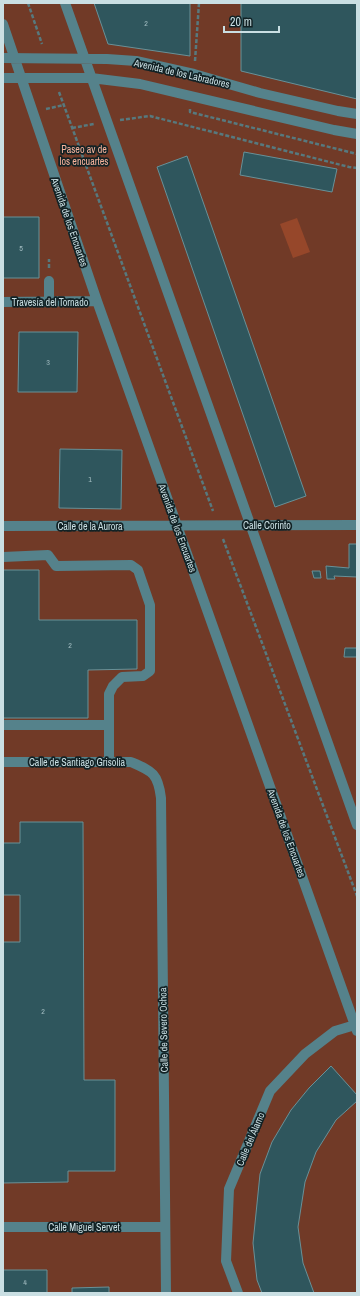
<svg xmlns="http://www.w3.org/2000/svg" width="360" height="1296" font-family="'Archivo Narrow',sans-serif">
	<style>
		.green { fill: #713a27 }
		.water { fill: #96472a }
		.building { fill: #2f565d; stroke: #689198 }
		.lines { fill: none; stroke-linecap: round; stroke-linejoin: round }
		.path { stroke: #57797e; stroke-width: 2.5; stroke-dasharray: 4 2; stroke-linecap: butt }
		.minor { stroke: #55828b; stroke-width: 10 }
		.labels { text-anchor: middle; stroke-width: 3.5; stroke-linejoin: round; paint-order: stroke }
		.number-label { font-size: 8px; fill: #a3bdc2 }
		.street-label { font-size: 10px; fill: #cadfe3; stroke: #122225 }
		.park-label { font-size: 10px; fill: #f9b49d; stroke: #122225 }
	</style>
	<rect width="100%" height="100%" fill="#163e45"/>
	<path class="green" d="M3,3H357V1293H3Z"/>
	<path class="water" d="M297,218L310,252L293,258L280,224Z"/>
	<path class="building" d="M94,3H190V56L108,44Z
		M241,3H357V99L241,71Z
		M244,152L337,169L332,192L240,175Z
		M187,156L306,496L275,507L157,167Z
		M3,217H39V278H3Z
		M19,332H78L77,392H18Z
		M60,449L122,450L121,509L59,508Z
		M349,544H357V577L334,576L335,579H327L326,566L349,568Z
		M3,570H39V620H137V669L88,670V718H3Z
		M312,571H320L321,578H314Z
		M345,648H357V657H344Z
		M20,822H83L84,1080H115V1171H68V1182L3,1183V942H20V895H3V843H20Z
		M331,1066L357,1095V1101L336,1120L316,1152L305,1182L298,1227L303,1263L314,1293H262L257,1280L253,1243L260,1174L272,1142L291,1110L309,1088Z
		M3,1270H47V1293H3Z
		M109,1287V1293H72V1288Z"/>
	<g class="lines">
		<path class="path" d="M28,3L42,44
			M195,61L199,3
			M59,92L213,511
			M46,109L64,105
			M190,109V112L357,154
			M120,120L150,116L349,167L357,168
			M72,128L94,124
			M49,268V259
			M223,539L357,896"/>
		<path class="minor" d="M65,3L357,825
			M3,24L97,301L357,1031
			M3,58L107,59L136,61L194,74L260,93L338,111L357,114
			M3,78H91L140,84L334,130L357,134
			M49,281V302
			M3,302L97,301
			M3,526L357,525
			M3,557L48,555L56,566L131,565L138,570L150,605V671L143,676L122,677L113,686L109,694V762
			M3,725H108
			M3,762H131C152,771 158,773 161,798L166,1293
			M3,1227H165
			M238,1293L226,1261L229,1189L270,1091L305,1054L335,1031L355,1025"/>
	</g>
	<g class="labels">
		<g class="number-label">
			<text x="146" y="26">2</text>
			<text x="21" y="251">5</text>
			<text x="48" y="365">3</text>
			<text x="90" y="482">1</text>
			<text x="70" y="648">2</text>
			<text x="43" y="1014">2</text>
			<text x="25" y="1285">4</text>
		</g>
		<g class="street-label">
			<text transform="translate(182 73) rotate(13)" y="4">Avenida de los Labradores</text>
			<text transform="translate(70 222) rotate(71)" y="4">Avenida de los Encuartes</text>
			<text x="50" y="306">Travesía del Tornado</text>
			<text x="267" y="529">Calle Corinto</text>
			<text x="90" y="530">Calle de la Aurora</text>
			<text transform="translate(178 528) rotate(70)" y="4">Avenida de los Encuartes</text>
			<text x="77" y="766">Calle de Santiago Grisolía</text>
			<text transform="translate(287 833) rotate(70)" y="4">Avenida de los Encuartes</text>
			<text transform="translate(163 1030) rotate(-91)" y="4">Calle de Severo Ochoa</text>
			<text transform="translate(250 1139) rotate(-67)" y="4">Calle del Álamo</text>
			<text x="84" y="1231">Calle Miguel Servet</text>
		</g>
		<g class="park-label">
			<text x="84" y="153">Paseo av de<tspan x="84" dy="12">los encuartes</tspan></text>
		</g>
	</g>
	<rect width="360" height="1296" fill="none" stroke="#cadfe3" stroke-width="8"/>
	<path d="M224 26v6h55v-6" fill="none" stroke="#cadfe3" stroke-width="2"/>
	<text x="230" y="26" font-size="12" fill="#cadfe3" stroke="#122225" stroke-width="3" paint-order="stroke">20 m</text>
</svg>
